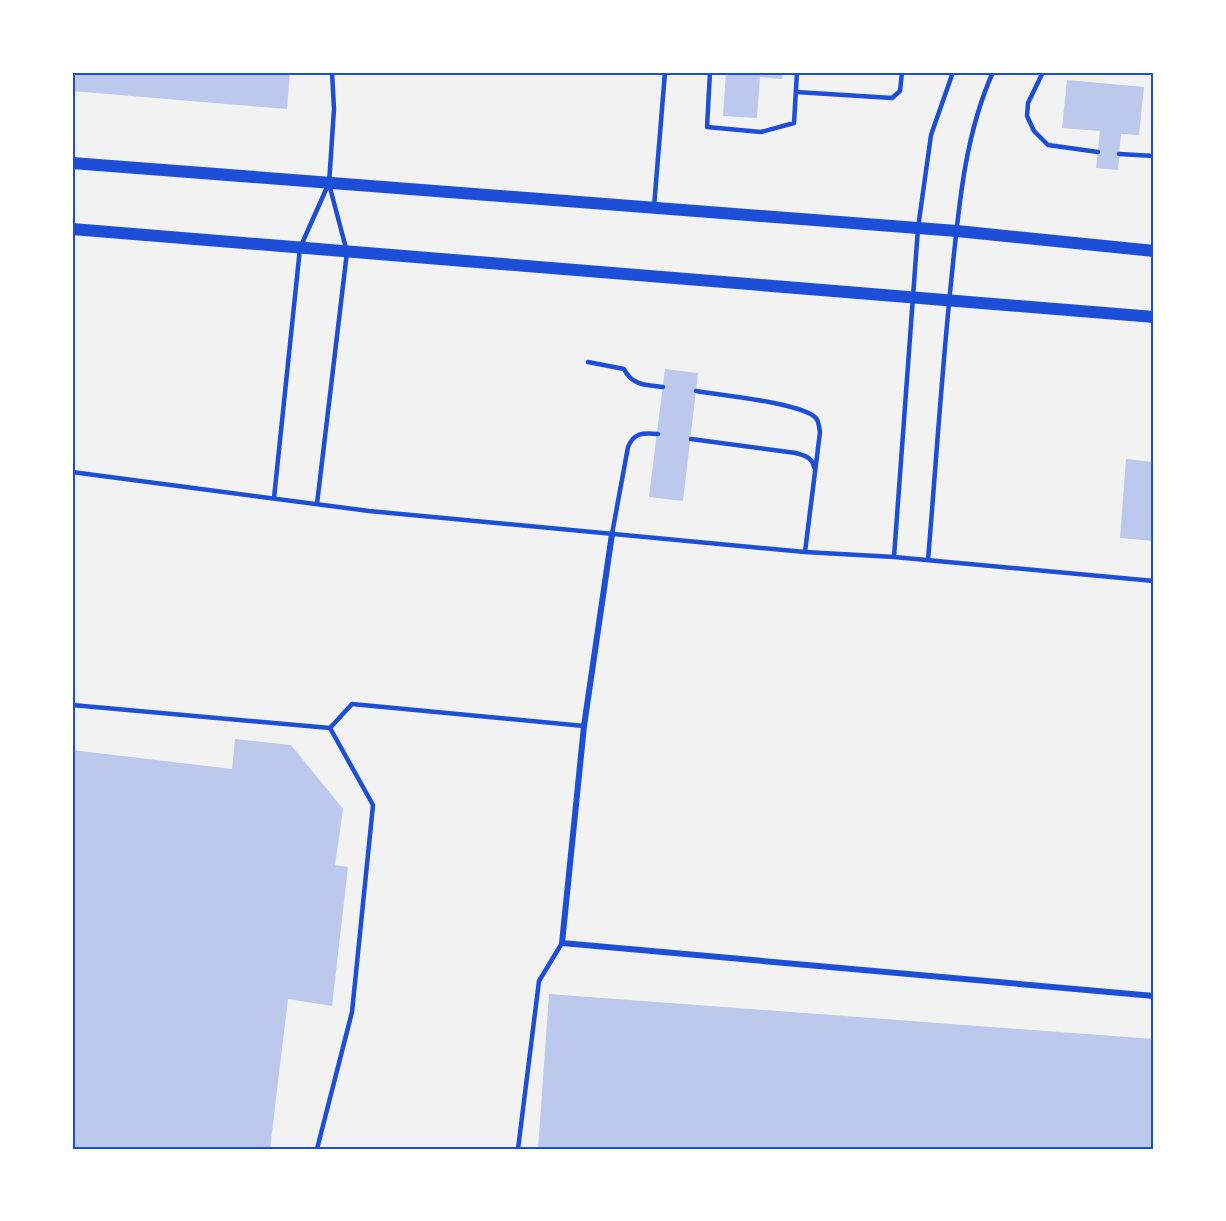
<svg xmlns="http://www.w3.org/2000/svg" width="1226" height="1221" font-family="Overpass,sans-serif">
	<style>
		.building { fill: #bdc9ec }
		.lines { fill: none; stroke-linecap: round; stroke-linejoin: round }
		.service { stroke: #1d4ed8; stroke-width: 4.5 }
		.minor { stroke: #1d4ed8; stroke-width: 6 }
		.secondary { stroke: #1d4ed8; stroke-width: 12 }
		.neatline { fill: none; stroke: #1d4ed8; stroke-width: 2 }
	</style>
	<rect width="100%" height="100%" fill="#f2f2f2"/>
	<path class="building" d="M72,72H290L287,109L72,91Z
		M726,72H783L782,79L760,77L757,118L723,116Z
		M1067,80L1144,87L1139,135L1121,134L1118,170L1096,168L1100,131L1062,128Z
		M665,369L698,373L683,501L649,497Z
		M1126,459L1154,462V541L1120,538Z
		M235,739L291,745L343,809L335,865L348,867L332,1006L288,999L270,1149H72V750L232,769Z
		M549,994L1154,1039V1149H538Z"/>
	<g class="lines">
		<path class="service" d="M710,72L707,127L761,132L794,123L797,72
			M1043,72L1028,103L1027,116L1034,131L1048,145L1098,152
			M796,92L892,98L900,91L902,72
			M1119,154L1154,156
			M654,207L665,72
			M588,362L624,369C632,386 647,385 663,387
			M696,391C719,395 803,403 816,418C819,422 819,427 820,432L805,552
			M691,439L796,453C805,456 812,457 814,467
			M72,472L369,511L805,552L894,557L1154,581
			M274,498L300,248L328,185
			M317,504L347,252L329,184L334,109L332,72
			M612,534L628,447C634,432 643,433 658,434
			M894,557L918,228L931,135L953,72
			M928,560C936,464 942,368 952,273C959,205 965,134 993,72
			M72,705L330,728L352,704L584,726
			M317,1149L352,1012L373,805L330,728
			M518,1149L539,981L562,943"/>
		<path class="minor" d="M612,534L584,726L562,943L1154,996"/>
		<path class="secondary" d="M72,163L957,231L1154,251
			M72,229L1154,317"/>
	</g>
	<rect width="1226" height="1221" fill="none" stroke="#ffffff" stroke-width="147"/>
	<rect x="74" y="74" width="1078" height="1074" class="neatline"/>
</svg>
